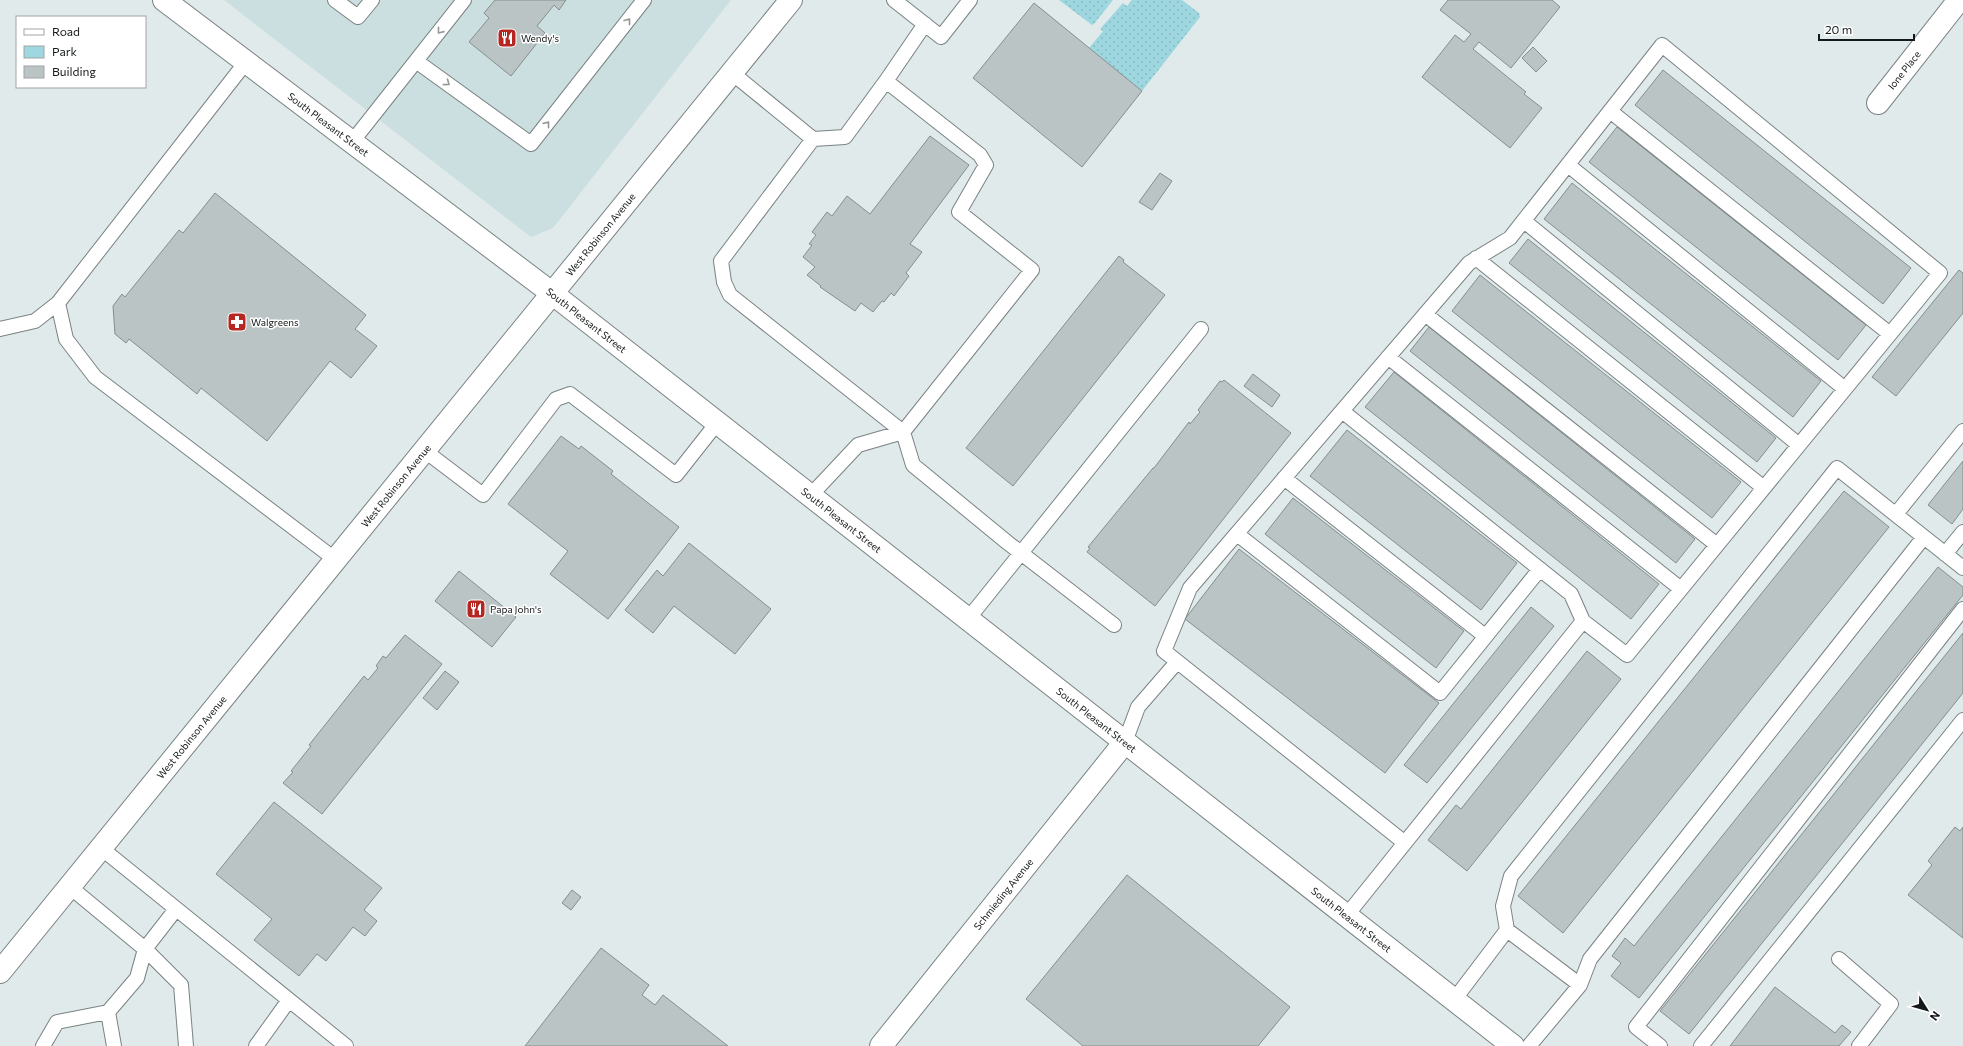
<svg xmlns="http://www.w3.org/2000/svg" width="1963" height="1046" font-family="Commissioner,sans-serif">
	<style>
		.built { fill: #cbdee0 }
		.green { fill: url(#green-dots) }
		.building { fill: #bbc4c5; stroke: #858e8f }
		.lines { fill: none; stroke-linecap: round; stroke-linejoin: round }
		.service-casing { stroke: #7a8283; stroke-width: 16 }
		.minor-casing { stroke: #7a8283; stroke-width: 24 }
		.tertiary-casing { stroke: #7a8283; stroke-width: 24 }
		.service { stroke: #fff; stroke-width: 14 }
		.minor { stroke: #fff; stroke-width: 22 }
		.tertiary { stroke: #fff; stroke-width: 22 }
		.oneway { stroke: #969898 }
		.labels { text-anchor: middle; stroke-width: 3; stroke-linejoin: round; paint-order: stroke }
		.poi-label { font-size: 10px; fill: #151919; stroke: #fff; text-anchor: start }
		.street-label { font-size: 10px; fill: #151919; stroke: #fff }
	</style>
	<defs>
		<pattern id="green-dots" width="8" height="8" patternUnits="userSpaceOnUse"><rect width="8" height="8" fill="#9ed7e0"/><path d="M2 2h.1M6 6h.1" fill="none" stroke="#87b8c0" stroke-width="1.8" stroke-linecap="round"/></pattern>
	</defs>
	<rect width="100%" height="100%" fill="#e0eaeb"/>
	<path class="built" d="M224,0H731L553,228L531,237Z"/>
	<path class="green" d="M1059,0H1113L1094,24L1092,25Z
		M1132,0H1182L1199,13L1200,17L1142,91L1089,48L1103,31L1100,29L1123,3L1127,6Z"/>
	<path class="building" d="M495,0H566L559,10L554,5L537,26L545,33L511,76L469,42L489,18L484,13Z
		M1448,0H1552L1560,7L1511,68L1479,42L1473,49L1526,92L1524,94L1542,108L1510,148L1422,77L1455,35L1464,42L1471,34L1440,10Z
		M1034,3L1142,91L1082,167L973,78Z
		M1533,47L1547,61L1536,72L1522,58Z
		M1663,70L1911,268L1883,304L1635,105Z
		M1617,127L1866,325L1838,360L1589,162Z
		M930,136L969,165L910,244L922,252L906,273L909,276L894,296L891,293L884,302L882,301L873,312L861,303L855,311L820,287L821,286L807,275L815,267L803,257L812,245L809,244L816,235L812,232L827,212L832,216L847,196L870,214Z
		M1160,173L1172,181L1152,210L1139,202Z
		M1572,183L1821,381L1793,417L1544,219Z
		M215,193L366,315L355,329L377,346L351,378L330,361L267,441L201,388L197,394L129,339L126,343L115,334L113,306L122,294L125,297L179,230L183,233Z
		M1528,239L1776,438L1757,462L1509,263Z
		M1119,256L1124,260L1123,262L1165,295L1013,486L966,448Z
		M1959,270L1963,273V313L1896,396L1872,377Z
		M1480,275L1741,482L1712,518L1452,311Z
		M1429,327L1695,539L1676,563L1410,351Z
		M1394,372L1659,584L1631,619L1365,407Z
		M1253,374L1280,395L1272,407L1244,386Z
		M1224,380L1291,433L1155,606L1087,552L1090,548L1088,547L1153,468H1154L1189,422L1190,424L1200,412L1198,410L1220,381L1222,382Z
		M1347,430L1517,563L1481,610L1310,476Z
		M561,436L579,449L581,446L613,471L611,474L679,527L608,619L550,574L568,551L508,504Z
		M1963,461V509L1952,524L1928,505Z
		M1844,491L1889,527L1563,933L1518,896Z
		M1293,498L1464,631L1436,668L1265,534Z
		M689,543L771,609L735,654L674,606L653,633L625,610L657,570L663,576Z
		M1239,549L1439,703L1385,773L1185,619Z
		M1938,567L1963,587V595L1639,998L1611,976L1621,963L1612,956L1625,938L1634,946Z
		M459,571L516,617L492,647L435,601Z
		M1531,607L1554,626L1427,783L1404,765Z
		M1963,633V693L1689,1034L1660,1011Z
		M405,635L442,664L322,814L283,783L293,772L291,771L311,746L309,745L364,676L368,680L378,668L376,666L383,656L386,658Z
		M1587,651L1621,679L1467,871L1428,840L1456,805L1461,809Z
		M445,671L459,682L437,710L423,698Z
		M274,802L382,888L364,910L377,921L365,936L353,927L326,961L317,954L299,976L254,940L272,919L216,874Z
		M1955,827L1960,831L1963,827V938L1908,895L1932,865L1928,861Z
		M1127,875L1290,1007L1258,1046H1083L1026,999Z
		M572,890L581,897L571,910L562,903Z
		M601,948L649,985L642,995L655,1005L663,995L728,1046H525Z
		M1775,987L1835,1033L1842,1025L1851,1032L1839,1046H1730Z"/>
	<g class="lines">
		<g class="service-casing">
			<path id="service" d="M335,0L358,17L372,0
				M894,0L941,37L970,0
				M416,61L531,144L644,0
				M732,73L813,139
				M886,81L845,137L813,139L721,261L724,282L730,295L903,432L913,465L1008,543L1114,625
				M1610,111L1890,334
				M352,142L464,0
				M1568,165L1845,389
				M1524,221L1799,445
				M1476,258L1764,488
				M58,303L66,339L95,377L336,560
				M1425,314L1717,545
				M0,329L35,321L58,303L246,62
				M1388,357L1681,589
				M1342,411L1571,594L1583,621
				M425,451L483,495L556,399L570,394L676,475L717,423
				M1284,478L1485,636
				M810,496L858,445L903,432L1032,270L959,212L986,165L980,155L886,81L925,24
				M1896,514L1963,431
				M1237,534L1440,693L1540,569
				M1924,537L1963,568
				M1945,554L1963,532
				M968,619L1201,329
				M1125,742L1138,707L1177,662
				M101,848L346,1046
				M176,909L145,949L181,985L186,1046
				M1347,915L1583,621L1627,655L1940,273L1662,45L1510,238L1469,263L1190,588L1164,651L1405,843
				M1507,930L1580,985
				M1839,959L1891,1004L1859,1046
				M1454,1000L1507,930L1503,906L1511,876L1837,468L1924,537L1590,959L1580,985L1529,1046
				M108,1012L114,1046
				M43,1046L57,1022L108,1012L137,978L145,949L70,887
				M256,1046L289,1000
				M1660,1046L1636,1027L1963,609
				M1701,1046L1963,720"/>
		</g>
		<g class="minor-casing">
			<g id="minor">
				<path id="s1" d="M164,0L553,294L1513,1046"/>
				<path id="s2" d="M1878,103L1959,0"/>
				<path id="s3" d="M881,1046L1125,742"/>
			</g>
		</g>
		<g class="tertiary-casing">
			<g id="tertiary">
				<path id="s4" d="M0,972L791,0"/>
			</g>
		</g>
		<use href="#service" class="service"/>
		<use href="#minor" class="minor"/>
		<use href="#tertiary" class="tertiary"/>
	</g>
	<defs><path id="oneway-chevron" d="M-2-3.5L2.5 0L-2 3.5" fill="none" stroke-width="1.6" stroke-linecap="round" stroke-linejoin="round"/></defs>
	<g class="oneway">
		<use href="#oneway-chevron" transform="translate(628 21) rotate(-52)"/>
		<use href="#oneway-chevron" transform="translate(440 31) rotate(129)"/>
		<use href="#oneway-chevron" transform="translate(447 83) rotate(36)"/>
		<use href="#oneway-chevron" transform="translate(547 124) rotate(-52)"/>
	</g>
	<defs>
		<g id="restaurant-square" transform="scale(1)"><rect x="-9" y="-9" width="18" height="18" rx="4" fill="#b62721" stroke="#fff"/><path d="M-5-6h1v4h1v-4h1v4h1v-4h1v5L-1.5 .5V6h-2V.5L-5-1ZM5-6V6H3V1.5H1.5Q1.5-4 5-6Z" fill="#fff"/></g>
		<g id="pharmacy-square" transform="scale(1)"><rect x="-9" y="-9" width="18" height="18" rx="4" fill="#b62721" stroke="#fff"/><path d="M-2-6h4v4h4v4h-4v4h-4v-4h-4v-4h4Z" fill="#fff"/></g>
	</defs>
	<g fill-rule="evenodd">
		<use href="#restaurant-square" x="507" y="38"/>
		<use href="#pharmacy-square" x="237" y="322"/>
		<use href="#restaurant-square" x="476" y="609"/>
	</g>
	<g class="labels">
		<g class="poi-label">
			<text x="521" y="42">Wendy's</text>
			<text x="251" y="326">Walgreens</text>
			<text x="490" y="613">Papa John's</text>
		</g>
		<g class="street-label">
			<text dy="4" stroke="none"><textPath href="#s2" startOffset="42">Ione Place</textPath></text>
			<text dy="4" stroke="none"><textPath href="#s1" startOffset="206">South Pleasant Street</textPath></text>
			<text dy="4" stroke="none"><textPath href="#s4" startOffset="951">West Robinson Avenue</textPath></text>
			<text dy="4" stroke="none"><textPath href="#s1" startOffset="530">South Pleasant Street</textPath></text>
			<text dy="4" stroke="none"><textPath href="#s4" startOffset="627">West Robinson Avenue</textPath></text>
			<text dy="4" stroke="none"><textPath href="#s1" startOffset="854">South Pleasant Street</textPath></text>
			<text dy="4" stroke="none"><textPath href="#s1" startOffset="1178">South Pleasant Street</textPath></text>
			<text dy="4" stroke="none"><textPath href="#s4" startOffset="303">West Robinson Avenue</textPath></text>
			<text dy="4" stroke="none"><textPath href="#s3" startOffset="195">Schmieding Avenue</textPath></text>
			<text dy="4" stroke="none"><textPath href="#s1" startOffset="1502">South Pleasant Street</textPath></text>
		</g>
	</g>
	<rect x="16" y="16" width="130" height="72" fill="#ffffff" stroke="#a1a3a3"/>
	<rect x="24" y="29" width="20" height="6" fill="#ffffff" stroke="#a1a3a3"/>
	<text x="52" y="36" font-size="12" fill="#151919">Road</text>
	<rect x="24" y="46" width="20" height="12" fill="#9ed7e0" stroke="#a1a3a3"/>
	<text x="52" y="56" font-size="12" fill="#151919">Park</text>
	<rect x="24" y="66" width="20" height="12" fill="#bbc4c5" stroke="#a1a3a3"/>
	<text x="52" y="76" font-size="12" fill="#151919">Building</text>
	<g transform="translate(1927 1010) rotate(127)" stroke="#ffffff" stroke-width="3" paint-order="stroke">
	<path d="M0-3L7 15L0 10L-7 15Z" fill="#151919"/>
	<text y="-6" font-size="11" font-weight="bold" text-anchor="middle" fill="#151919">N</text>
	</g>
	<path d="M1819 34v6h95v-6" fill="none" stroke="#151919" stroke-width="2"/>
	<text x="1825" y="34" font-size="12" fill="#151919" stroke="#ffffff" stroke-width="3" paint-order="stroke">20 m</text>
</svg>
